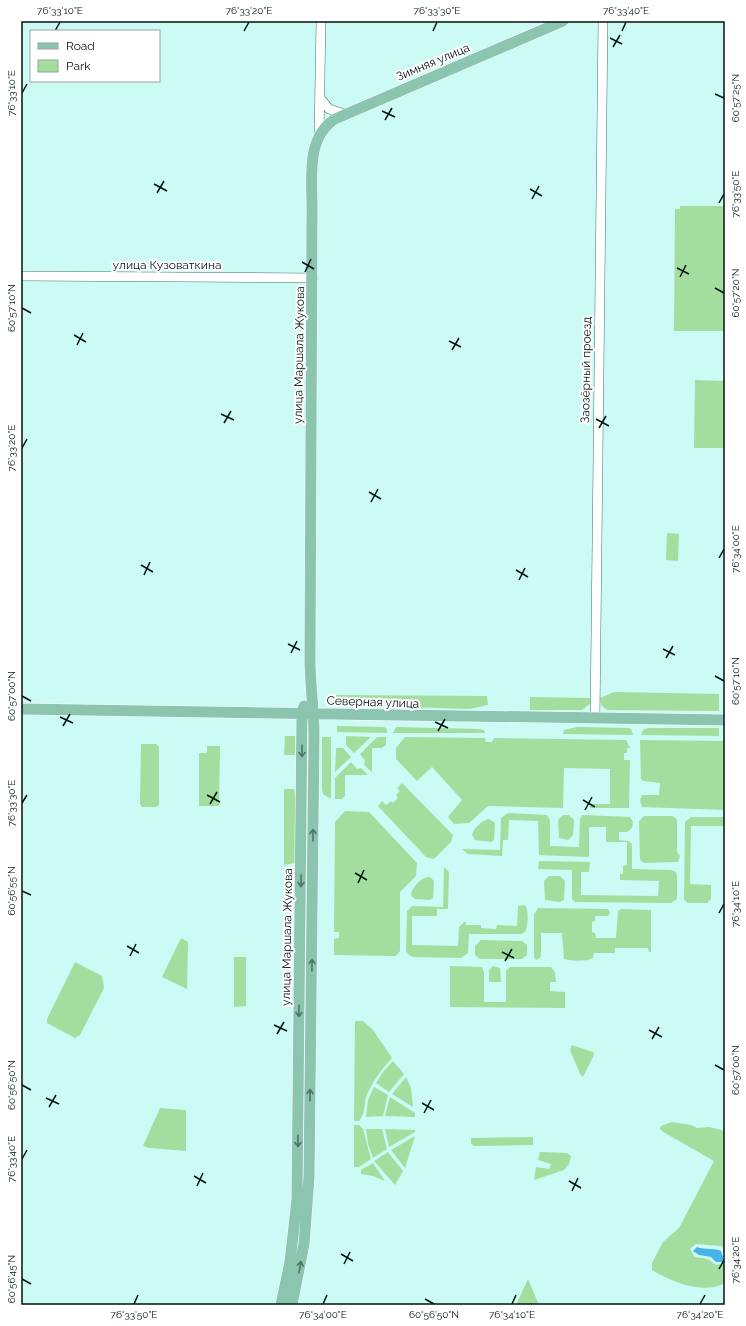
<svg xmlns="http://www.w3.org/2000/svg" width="746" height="1326" font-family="Raleway,sans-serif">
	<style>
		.green { fill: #a3de9f }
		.water { fill: #45b5e8 }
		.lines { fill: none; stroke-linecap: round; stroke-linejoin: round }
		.minor-casing { stroke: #47716d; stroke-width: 10 }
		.major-casing { stroke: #fff; stroke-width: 12 }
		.minor { stroke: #fff; stroke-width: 9 }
		.major { stroke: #8bc4af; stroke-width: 11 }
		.oneway { stroke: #4e7468 }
		.ticks { fill: none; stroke: #031311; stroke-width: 1.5 }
		.labels { text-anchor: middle; stroke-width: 4; stroke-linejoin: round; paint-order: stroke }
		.street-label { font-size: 12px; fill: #031311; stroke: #fff }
		.neatline { fill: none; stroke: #031311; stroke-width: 1.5 }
		.ticks-label { font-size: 10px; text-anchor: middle; fill: #031311 }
	</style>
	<rect width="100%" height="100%" fill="#ccfaf5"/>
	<path class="green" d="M680,206H725V331H674L675,209H680Z
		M695,380L725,381V448H694Z
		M667,533L679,534L678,561L666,560Z
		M614,692L719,694V711L607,710L601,705L600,698Z
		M336,695L487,696L488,705L470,709L404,707L387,703L336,702Z
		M530,697L590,698V704L582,710H530Z
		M337,726L384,727L387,729V733L337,732Z
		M396,727L479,729L484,730L485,733H393Z
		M577,727L628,728L631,729L633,735L563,734L564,730Z
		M648,728H719V736L641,735L643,730Z
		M285,736H295V755H284Z
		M346,736L371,737L354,753L346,745Z
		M322,737H331V799L323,794L322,789Z
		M377,737H386V745L382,748H372V772L364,765L365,760L360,754Z
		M405,737L485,738L486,742H492L494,738L626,740L630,748H627V753H624V760H630L629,808H590V804H610V769L564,768L563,808L488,806L469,823L454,824L448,817L462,800L432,767L417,781L396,759V748Z
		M640,740L725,741V810L642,807L640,800L642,795H659L660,783L643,781L641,779Z
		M141,744H156L159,747V805L156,807H142L140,804Z
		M207,746H220L219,806H199V753H207Z
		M336,748H343L351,757L335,772Z
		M351,762L357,769L361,768L368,775H345V796L342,799H335V778Z
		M402,783L453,835L451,842L434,859L426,857L378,806L382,801L386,805L391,801L393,803L398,798L396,795L400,791L397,788Z
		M284,789H294L297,805L295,863L284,865Z
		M306,790H309L306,1047H303Z
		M345,811L369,812L417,863L416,876L400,892V951L396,956L334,955V939L339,938V932H334L335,822Z
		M508,813L547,815L550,820V846L579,847L580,819L582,815L630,817L633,822L632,828L627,832H619V840L628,841L632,844V869L671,870L676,872L677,875V899L671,903L575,902L572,899V870L538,869L539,861L590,862L589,872H581V895L658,896L659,881L620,880V874H623V866L627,865V842H606V827H589V857L539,855L538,821L509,820L508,840H503L502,856L468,854L462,849L500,850L501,818Z
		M563,815H569L574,820L573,835L568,840L559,838L558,820Z
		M644,816H672L677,819V852L680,856L678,862L644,863L640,860L639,821Z
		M691,817H725V826H691L690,884L711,885V899L707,903H688L684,900L685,822Z
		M489,819L495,823L494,840L491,842L475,840L472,835C473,829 482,820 489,819Z
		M444,867L449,872L448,909H437V916H412V945L458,946L459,927L464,922H466V925H481V928L496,929L497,925L517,926L518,906L525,905C529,911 528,926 525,932L521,934H469L468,953L461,958L413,957L409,955L406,951L407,911L412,906L443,907Z
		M549,876H560L565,881L564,900L560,902L545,900L544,881Z
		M430,877L434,881L433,898L430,900L415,899L411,895C412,887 422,876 430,877Z
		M538,908L608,909L610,913L608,916H595V921L592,922V932L595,933L596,938H616L618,911L621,909L651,910V952H649L648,948H615V953H594L593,958C586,962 571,961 564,959L562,933H541V957L536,960L534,957V914Z
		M181,938L188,942L187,989L162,977Z
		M481,940L522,941L527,945V955L522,959H480L475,955V946Z
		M234,957H246V1006L234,1007Z
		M75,962L102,976L104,988L80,1035L75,1038L47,1023V1019Z
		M450,966L482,967L484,972V1002H506V971L510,967H551L555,972L556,982H550V991L565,992V1008L450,1007Z
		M493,966L500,968L501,982H489V970Z
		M355,1021H363L373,1030L392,1058C381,1070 372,1082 366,1097C364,1106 365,1114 359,1121H354Z
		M572,1045L593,1052L594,1055L583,1077L580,1074L570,1050Z
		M393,1061L404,1074L389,1092L376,1083L383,1072Z
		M406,1077L411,1088L413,1107L392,1094Z
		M374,1087L388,1095L383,1116L366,1117L368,1100Z
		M390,1097L415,1113V1117L385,1116Z
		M160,1108L186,1110V1151L149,1148L143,1146Z
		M672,1122L691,1125L697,1128L709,1127L725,1131V1249L721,1246L696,1244L690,1249C695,1261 698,1256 707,1259C710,1260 713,1263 716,1265L725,1263V1283C703,1295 672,1282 652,1270V1263L663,1242L679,1228L714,1161L665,1133L660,1129L661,1126Z
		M354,1125H359L363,1129L371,1159L359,1167H354Z
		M366,1129H382L387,1149L373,1158L368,1144Z
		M385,1129L415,1130V1132L389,1147Z
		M415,1136L405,1168L391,1150Z
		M533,1137V1145L474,1146L471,1144V1138Z
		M388,1152L403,1171L395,1185L374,1161Z
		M540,1152L567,1153L571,1156L569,1164L564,1170L534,1180L536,1167L549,1169L551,1164L538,1160Z
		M373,1163L385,1181L373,1176L361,1174V1170Z
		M528,1279L539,1305H516Z"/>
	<path class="water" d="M697,1247C705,1250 715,1248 721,1251L724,1260L722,1262H716L711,1257L699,1255L693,1251Z"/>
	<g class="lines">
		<g class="minor-casing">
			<path id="minor" d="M320,98L329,109L345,114
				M319,135L321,21
				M21,276L313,278
				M595,718L603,21"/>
		</g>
		<g class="major-casing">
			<path id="major" d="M21,709L725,720
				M281,1305L290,1262L297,1199L302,712L304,706
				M292,1305L304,1244L309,1177L314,735C314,709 310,685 310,659L312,215C313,183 304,139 335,119L563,21"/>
		</g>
		<use href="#minor" class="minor"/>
		<use href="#major" class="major"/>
	</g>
	<defs><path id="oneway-shaft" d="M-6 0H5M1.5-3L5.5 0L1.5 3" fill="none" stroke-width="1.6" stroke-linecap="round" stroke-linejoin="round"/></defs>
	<g class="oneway">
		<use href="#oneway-shaft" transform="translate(302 751) rotate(90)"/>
		<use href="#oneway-shaft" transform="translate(313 835) rotate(-90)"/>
		<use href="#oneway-shaft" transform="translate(301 881) rotate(91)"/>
		<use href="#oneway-shaft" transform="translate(312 965) rotate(-89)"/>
		<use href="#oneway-shaft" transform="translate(299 1011) rotate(91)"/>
		<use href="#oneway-shaft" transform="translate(310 1095) rotate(-89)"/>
		<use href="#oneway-shaft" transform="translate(298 1141) rotate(90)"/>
		<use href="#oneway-shaft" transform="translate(300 1267) rotate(-80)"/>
	</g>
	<path class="ticks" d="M55,31L60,22M244,31L249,22M433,31L437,22M622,31L626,22M610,38L622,44M613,47L620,35M22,93L27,84M715,94L724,98M382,111L395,117M385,120L392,108M154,184L167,191M530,189L542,196M157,193L164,181M532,199L539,186M719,203L724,194M302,262L314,269M677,268L689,274M305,272L311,259M680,277L686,265M715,288L724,293M22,308L31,313M74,335L86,342M449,341L461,347M77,345L83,333M452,350L459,338M221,414L234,420M596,419L609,426M224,423L231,411M599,428L606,416M22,448L27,439M369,492L381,499M371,502L378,489M719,558L724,549M141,565L153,572M516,570L528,577M144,575L150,562M519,580L525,568M288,644L300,650M663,649L675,655M291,653L297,641M666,658L673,646M715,676L724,681M22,696L31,701M60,717L73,723M435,722L448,728M63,726L70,714M438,731L445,719M207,795L220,802M583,800L595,807M22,803L27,795M210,804L217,792M585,810L592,797M355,873L367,880M358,883L364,870M22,891L31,895M719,913L724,904M127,946L139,953M502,952L514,958M130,956L136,944M505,961L512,949M274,1025L287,1031M649,1030L662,1037M277,1034L284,1022M652,1039L659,1027M715,1065L724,1070M22,1085L31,1090M46,1098L59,1104M422,1103L434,1110M49,1107L56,1095M424,1113L431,1100M22,1159L27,1150M194,1176L206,1183M569,1181L581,1188M197,1186L203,1173M572,1191L578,1178M341,1254L353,1261M344,1264L350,1252M719,1269L724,1260M22,1279L31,1284M425,1299L434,1304M134,1304L138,1295M323,1304L327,1295M512,1304L516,1295M700,1304L705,1295"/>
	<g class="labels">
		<g class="street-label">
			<text transform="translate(433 62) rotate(-23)" y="4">Зимняя улица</text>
			<text x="167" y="269">улица Кузоваткина</text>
			<text transform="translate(299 355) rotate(-89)" y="4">улица Маршала Жукова</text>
			<text transform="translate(586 370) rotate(-89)" y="4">Заозёрный проезд</text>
			<text transform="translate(373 702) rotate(2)" y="4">Северная улица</text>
			<text transform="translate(287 937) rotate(-89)" y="4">улица Маршала Жукова</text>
		</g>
	</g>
	<rect width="746" height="1326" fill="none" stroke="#ffffff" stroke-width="44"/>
	<rect x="30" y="30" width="130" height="52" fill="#ffffff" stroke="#9aa1a0"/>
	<rect x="38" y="43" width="20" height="6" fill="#8bc4af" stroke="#9aa1a0"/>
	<text x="66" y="50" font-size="12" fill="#031311">Road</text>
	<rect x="38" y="60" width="20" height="12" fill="#a3de9f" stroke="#9aa1a0"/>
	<text x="66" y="70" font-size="12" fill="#031311">Park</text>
	<rect x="22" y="22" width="702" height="1282" class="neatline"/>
	<g class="ticks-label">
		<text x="60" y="14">76°33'10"E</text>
		<text x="249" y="14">76°33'20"E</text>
		<text x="437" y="14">76°33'30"E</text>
		<text x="626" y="14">76°33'40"E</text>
		<text transform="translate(11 93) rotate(-90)" y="4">76°33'10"E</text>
		<text transform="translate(735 98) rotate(-90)" y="4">60°57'25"N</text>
		<text transform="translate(735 194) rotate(-90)" y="4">76°33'50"E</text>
		<text transform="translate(735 293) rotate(-90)" y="4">60°57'20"N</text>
		<text transform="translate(11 308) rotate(-90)" y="4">60°57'10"N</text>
		<text transform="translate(11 448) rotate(-90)" y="4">76°33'20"E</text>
		<text transform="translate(735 549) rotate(-90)" y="4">76°34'00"E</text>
		<text transform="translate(735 681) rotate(-90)" y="4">60°57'10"N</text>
		<text transform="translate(11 696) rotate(-90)" y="4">60°57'00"N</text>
		<text transform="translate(11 803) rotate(-90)" y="4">76°33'30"E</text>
		<text transform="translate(11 891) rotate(-90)" y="4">60°56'55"N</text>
		<text transform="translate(735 904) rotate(-90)" y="4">76°34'10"E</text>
		<text transform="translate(735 1070) rotate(-90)" y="4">60°57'00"N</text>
		<text transform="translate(11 1085) rotate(-90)" y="4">60°56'50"N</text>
		<text transform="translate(11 1159) rotate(-90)" y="4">76°33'40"E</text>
		<text transform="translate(735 1260) rotate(-90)" y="4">76°34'20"E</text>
		<text transform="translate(11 1279) rotate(-90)" y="4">60°56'45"N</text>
		<text x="134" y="1318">76°33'50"E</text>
		<text x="323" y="1318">76°34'00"E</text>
		<text x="434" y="1318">60°56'50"N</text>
		<text x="512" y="1318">76°34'10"E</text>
		<text x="700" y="1318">76°34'20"E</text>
	</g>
</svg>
